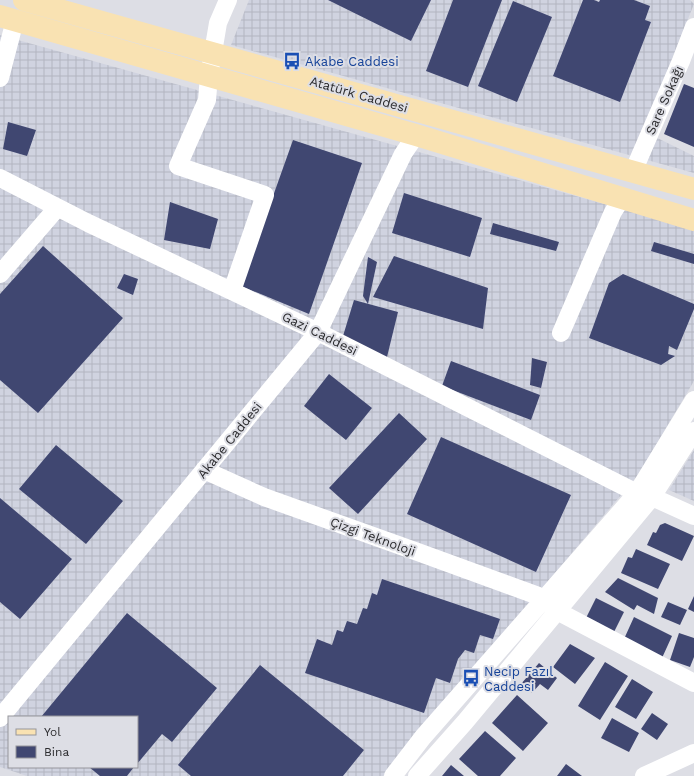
<svg xmlns="http://www.w3.org/2000/svg" width="694" height="776" font-family="'Work Sans',sans-serif">
	<style>
		.industrial { fill: url(#industrial-grid); fill-rule: evenodd }
		.building { fill: #404771 }
		.lines { fill: none; stroke-linecap: round; stroke-linejoin: round }
		.minor { stroke: #fff; stroke-width: 18 }
		.major { stroke: #f9e2b2; stroke-width: 22 }
		.labels { text-anchor: middle; stroke-width: 4; stroke-linejoin: round; paint-order: stroke }
		.transit-label { font-size: 13px; fill: #164399; stroke: #dddee5; text-anchor: start }
		.street-label { font-size: 13px; fill: #2b2b2e; stroke: #dddee5 }
	</style>
	<defs>
		<pattern id="industrial-grid" width="8" height="8" patternUnits="userSpaceOnUse"><rect width="8" height="8" fill="#d0d3e0"/><path d="M0 4h8M4 0v8" fill="none" stroke="#b3b5c0"/></pattern>
	</defs>
	<rect width="100%" height="100%" fill="#dddee5"/>
	<path class="industrial" d="M249,0H690L694,4L643,131L694,156V173L231,45Z
		M0,35L694,229V381L638,475L383,776H27L0,767ZM9,717H137V767H9Z
		M694,450V501L669,490Z"/>
	<path class="building" d="M328,0H431L411,41Z
		M453,0H502L468,87L426,71Z
		M583,0H594L599,2L600,0H634L650,6L645,20L651,22L620,102L553,76Z
		M513,1L552,17L517,102L478,86Z
		M684,84L694,88V147L664,134Z
		M8,122L36,130L27,156L3,149Z
		M293,140L362,163L309,314L241,286Z
		M404,193L482,218L470,257L392,233Z
		M170,202L218,219L210,249L164,240Z
		M493,223L559,242L556,251L490,234Z
		M654,242L694,254V264L651,251Z
		M43,246L123,318L38,413L0,380V294Z
		M394,256L488,288L483,329L373,297Z
		M368,257L377,262L368,304L363,296Z
		M124,274L138,279L133,295L117,288Z
		M623,274L694,304V309L677,350L669,346L668,354L675,356L661,365L589,338L609,283Z
		M354,300L398,312L386,361L343,336Z
		M532,358L547,362L541,388L530,385Z
		M451,361L540,395L531,420L442,386Z
		M329,374L372,408L346,440L304,406Z
		M399,413L427,439L358,514L329,488Z
		M441,437L571,495L536,572L407,514Z
		M56,445L123,501L86,544L19,489Z
		M0,498L72,559L20,619L0,602Z
		M665,523L694,536L682,561L647,545L653,532L656,533L660,525Z
		M636,549L670,564L658,589L621,573L628,557L632,558Z
		M618,578L658,598L654,614L637,605L634,610L605,592Z
		M382,579L500,619L493,639L480,635L474,653L465,650L458,659L450,683L436,678L424,713L305,673L317,639L332,645L337,630L343,632L347,621L357,624L363,608L367,609L372,593L377,595Z
		M694,596V612L688,609Z
		M596,598L624,612L614,632L586,618Z
		M668,602L687,610L680,625L661,617Z
		M127,613L217,688L172,742L162,734L137,764V717H41Z
		M634,617L672,636L662,658L624,639Z
		M679,633L694,638V657L690,667L670,660Z
		M570,644L595,658L575,684L553,667Z
		M605,662L628,676L600,720L578,706Z
		M539,663L557,678L548,690L540,684L532,693L521,684Z
		M260,665L364,750L343,776H191L178,765Z
		M632,679L653,692L636,719L615,707Z
		M517,695L548,723L523,751L492,723Z
		M652,713L668,724L657,740L641,729Z
		M612,718L639,733L629,752L601,738Z
		M485,731L516,758L500,776H478L459,759Z
		M566,764L582,776H557Z
		M451,765L464,776H442Z
		M89,767H134L127,776H100Z"/>
	<g class="lines">
		<path class="minor" d="M228,0L218,23L209,76L207,100L178,166L265,195L232,291
			M0,78L15,20
			M633,172L681,61L694,27
			M0,178L88,223L318,332L637,493L652,497L694,516
			M0,274L57,208
			M561,333L613,212L622,198
			M204,470L264,497L415,551L544,598L557,611L694,683
			M0,718L318,332L403,154L416,135
			M393,776L423,737L637,493L694,400
			M417,776L465,722L652,497L694,431
			M644,776L694,753"/>
		<path class="major" d="M24,0L694,189
			M0,16L416,135L622,198L694,220"/>
	</g>
	<defs>
		<g id="bus-bare" transform="scale(1.38)"><path d="M-5-6H5V4H4V6H2V4H-2V6H-4V4H-5ZM-3.5-4V0h7V-4ZM-3.5 1.2v1.5H-2V1.2ZM2 1.2v1.5H3.5V1.2Z" fill="#1a4fb4" stroke="#dddee5" stroke-width="2.5" paint-order="stroke"/></g>
	</defs>
	<g fill-rule="evenodd">
		<use href="#bus-bare" x="292" y="61"/>
		<use href="#bus-bare" x="471" y="678"/>
	</g>
	<g class="labels">
		<g class="transit-label">
			<text x="305" y="66">Akabe Caddesi</text>
			<text x="484" y="676">Necip Fazıl<tspan x="484" dy="15">Caddesi</tspan></text>
		</g>
		<g class="street-label">
			<text transform="translate(359 94) rotate(16)" y="5">Atatürk Caddesi</text>
			<text transform="translate(664 100) rotate(-66)" y="5">Sare Sokağı</text>
			<text transform="translate(320 333) rotate(26)" y="5">Gazi Caddesi</text>
			<text transform="translate(229 440) rotate(-51)" y="5">Akabe Caddesi</text>
			<text transform="translate(373 536) rotate(20)" y="5">Çizgi Teknoloji</text>
		</g>
	</g>
	<rect x="8" y="716" width="130" height="52" fill="#dddee5" stroke="#96969c"/>
	<rect x="16" y="729" width="20" height="6" fill="#f9e2b2" stroke="#96969c"/>
	<text x="44" y="736" font-size="12" fill="#2b2b2e">Yol</text>
	<rect x="16" y="746" width="20" height="12" fill="#404771" stroke="#96969c"/>
	<text x="44" y="756" font-size="12" fill="#2b2b2e">Bina</text>
</svg>
